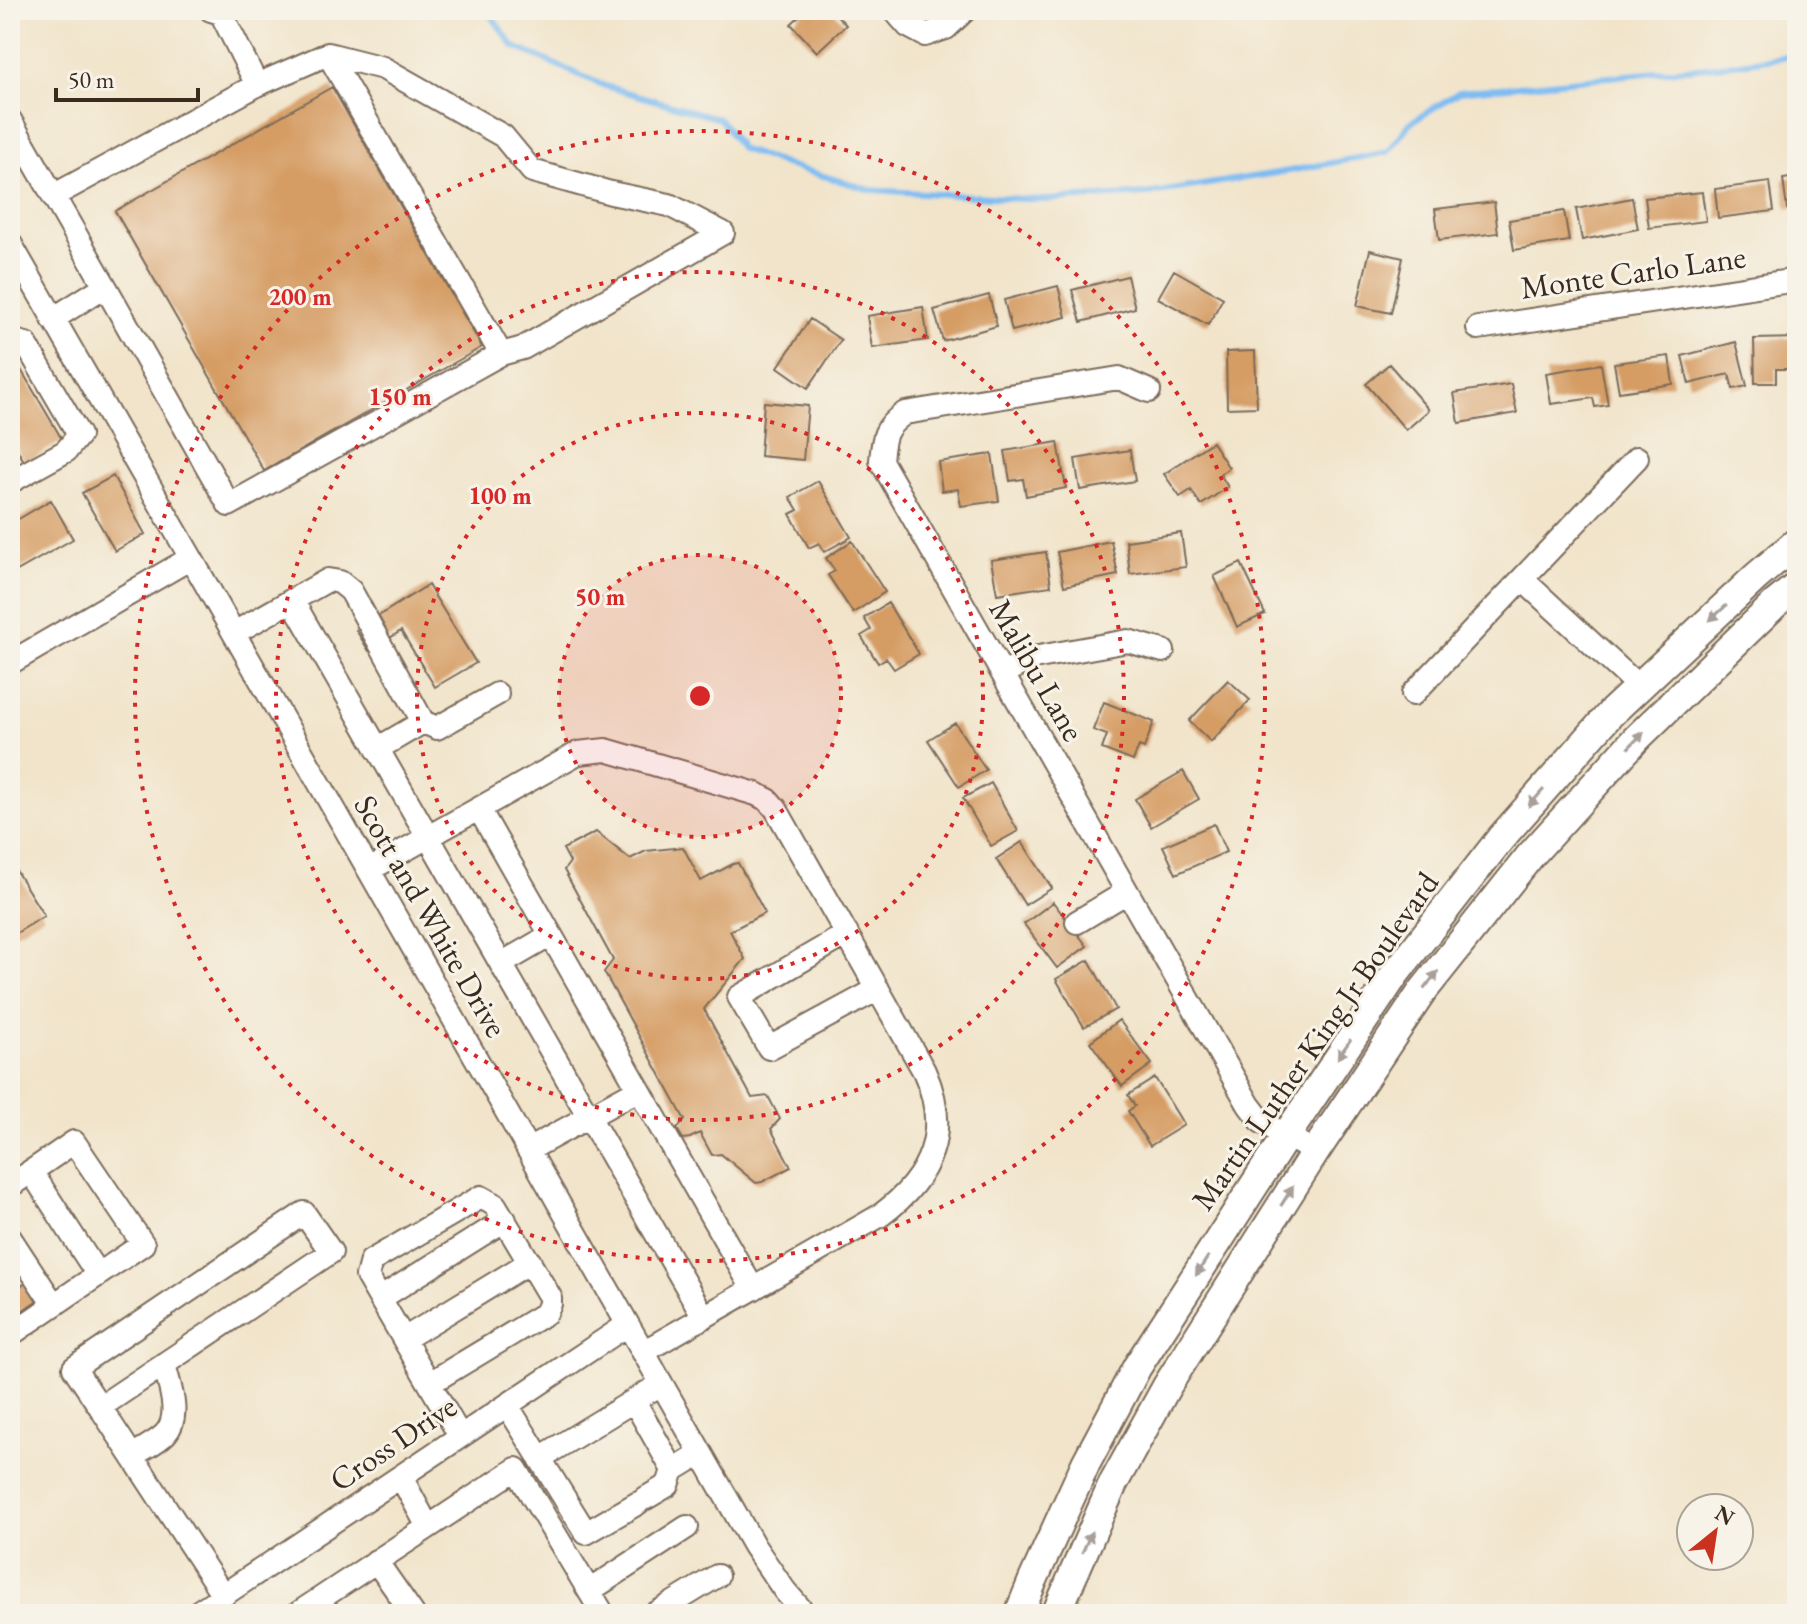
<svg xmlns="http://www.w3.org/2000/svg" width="1807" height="1624" font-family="'EB Garamond',serif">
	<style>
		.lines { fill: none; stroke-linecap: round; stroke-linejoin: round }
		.stream { stroke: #7ebcf2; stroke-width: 6 }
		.building { fill: #d59c64 }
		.minor-casing { stroke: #7b6b5a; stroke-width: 26 }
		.major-casing { stroke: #7b6b5a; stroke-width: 32 }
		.minor { stroke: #fff; stroke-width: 22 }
		.major { stroke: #fff; stroke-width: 28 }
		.oneway { fill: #a79f9a }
		.ring { fill: none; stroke: #d62828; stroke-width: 4; stroke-dasharray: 4 8 }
		.labels { text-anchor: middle; stroke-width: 6; stroke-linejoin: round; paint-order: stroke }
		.street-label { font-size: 32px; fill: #3b2a1e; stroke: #f7f3e8 }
		.centre { fill: #d62828; stroke: #f7f3e8; stroke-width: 4 }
		.ring-label { font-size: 24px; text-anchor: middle; font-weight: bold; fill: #d62828; stroke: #f7f3e8; stroke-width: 6; stroke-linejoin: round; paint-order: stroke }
	</style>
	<rect width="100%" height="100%" fill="#f7f3e8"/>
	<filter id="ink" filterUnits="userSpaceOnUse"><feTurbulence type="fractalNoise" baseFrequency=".0125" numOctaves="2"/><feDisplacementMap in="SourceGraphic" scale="16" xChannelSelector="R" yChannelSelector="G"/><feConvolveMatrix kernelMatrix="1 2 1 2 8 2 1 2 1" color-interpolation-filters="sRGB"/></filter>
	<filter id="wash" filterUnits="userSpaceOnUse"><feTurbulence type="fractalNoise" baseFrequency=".006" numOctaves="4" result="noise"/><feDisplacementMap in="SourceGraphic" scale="32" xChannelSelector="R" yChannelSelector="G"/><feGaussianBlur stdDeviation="1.8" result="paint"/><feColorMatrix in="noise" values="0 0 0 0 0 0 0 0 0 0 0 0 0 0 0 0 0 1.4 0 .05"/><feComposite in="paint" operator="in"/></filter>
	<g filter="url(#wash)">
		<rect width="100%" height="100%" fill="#f1e4ca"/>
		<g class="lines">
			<path class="stream" d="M487,10L513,46L605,86L720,119L741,149L790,166L871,190L1043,200L1146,194L1289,171L1388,152L1410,123L1459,92L1726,65L1797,55"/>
		</g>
		<g id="blocks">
			<path class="building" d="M806,10H832L846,25L817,52L791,24Z
				M332,87L482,347L264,471L115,211Z
				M1797,177V207L1787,209L1783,179Z
				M1770,182L1774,211L1718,218L1715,189Z
				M1702,192L1706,221L1649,228L1645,198Z
				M1632,198L1638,229L1582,240L1576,209Z
				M1494,202L1498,233L1439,240L1435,209Z
				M1564,211L1569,241L1514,250L1509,220Z
				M1370,250L1403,258L1391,313L1357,306Z
				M1174,270L1223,298L1208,325L1158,298Z
				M1127,276L1135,308L1081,322L1072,290Z
				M1058,286L1066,317L1012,331L1004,300Z
				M989,295L997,326L943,341L934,310Z
				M923,307L928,340L872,348L867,316Z
				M810,319L841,340L808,388L778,367Z
				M1797,338V369H1776V383H1755L1754,339Z
				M1736,342L1747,386L1733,389L1729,374L1689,384L1682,356Z
				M10,351L63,441L25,463L10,437Z
				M1255,351L1257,407L1227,408L1226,352Z
				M1669,356L1673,384L1619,392L1614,363Z
				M1389,364L1429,410L1406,430L1366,384Z
				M1601,364L1608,405L1595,407L1593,398L1551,404L1546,373Z
				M1511,384L1517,413L1459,423L1454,393Z
				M764,402L808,406L803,460L760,456Z
				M1058,442L1066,488L1026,496L1023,479L1010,481L1005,451Z
				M1212,442L1229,468L1220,474L1228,487L1201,505L1191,490L1180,497L1164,474Z
				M1130,450L1135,481L1080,490L1075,459Z
				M992,454L999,501L961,506L958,489L942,491L938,462Z
				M113,476L145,534L115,551L82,493Z
				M818,481L851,537L824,552L819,543L809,548L790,514L798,510L790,497Z
				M51,500L73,539L10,575V524Z
				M1181,533L1186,567L1130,574L1126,541Z
				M852,541L885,592L853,613L828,575L835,571L826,558Z
				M1111,541L1118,575L1064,586L1057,552Z
				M1046,552L1051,586L997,594L991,560Z
				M1241,563L1265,614L1237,627L1214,576Z
				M428,585L476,663L435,687L401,631L369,651L356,630Z
				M888,603L919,654L894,669L886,658L878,663L861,636L871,630L864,618Z
				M1228,680L1250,700L1211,742L1189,721Z
				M1104,702L1154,722L1144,748L1139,746L1133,761L1102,749L1107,735L1093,730Z
				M955,723L986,770L959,787L928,740Z
				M1183,771L1199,799L1151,827L1135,799Z
				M991,783L1018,831L991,846L963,798Z
				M1214,824L1226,852L1176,874L1163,846Z
				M596,832L630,859L646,851L683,847L701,881L733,864L738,863L765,913L730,931L745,959L704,1009L752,1098L768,1096L780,1119L771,1129L791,1167L762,1182L756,1183L721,1154L712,1155L700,1133L690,1138L683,1139L677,1129L685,1120L604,972L613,960L564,870L570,862L563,849Z
				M1022,842L1052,888L1025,905L996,859Z
				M10,861L44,916L10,937Z
				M1053,902L1087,946L1057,968L1024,924Z
				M1089,960L1116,1009L1084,1027L1056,979Z
				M1119,1020L1152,1064L1122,1086L1090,1042Z
				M1155,1078L1184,1125L1150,1146L1128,1111L1135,1106L1128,1095Z
				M27,1282L39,1299L10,1319V1287L13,1292Z"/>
		</g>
	</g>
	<g filter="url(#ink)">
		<use href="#blocks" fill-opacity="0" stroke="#7b6b5a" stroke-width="2"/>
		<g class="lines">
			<g class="minor-casing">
				<path id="minor" d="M894,10L908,26L925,35L946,28L965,10
					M328,54L383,68L503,136L532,171L611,193L669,205L723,233L523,348L501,354
					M10,120L105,286L53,319
					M53,196L257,85L221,13L211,10
					M10,243L191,558L754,1546L785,1591L805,1614
					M105,286L229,505L501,354L328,54L257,85
					M1478,328L1797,280
					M10,340L26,344L79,435L66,451L10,482
					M1149,391L1119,378L905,413C884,427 883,437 881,461L1249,1105L1262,1122L1315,1152
					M1522,579L1637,458
					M292,600L704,1317
					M234,633L328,580L340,582L351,591L423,722
					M10,663L191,558
					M1003,673L1033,658L1128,641L1163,651
					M1413,694L1522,579L1639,687
					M377,749L423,722L437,728L497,694
					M479,809L753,1289
					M369,870L578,753L606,750L756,794L768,800L776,809L924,1071C951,1130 932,1177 881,1215L643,1352
					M1077,922L1127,892
					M847,934L739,997L769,1048L878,989
					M501,964L551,935
					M528,1150L639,1089
					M31,1171L98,1275
					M10,1186L74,1142L143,1244L10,1335
					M304,1213L331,1252L100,1407L74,1368Z
					M10,1238L54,1305
					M381,1298L505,1220
					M404,1339L530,1262
					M430,1383L546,1313L550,1304V1297L495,1205L481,1197L371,1261L367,1276L460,1436
					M634,1401L673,1470
					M507,1405L586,1533L638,1503
					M100,1407L223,1595
					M132,1456C142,1449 156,1443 165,1434C182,1416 169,1385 164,1364
					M540,1458L661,1384
					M401,1477L428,1527
					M646,1498L668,1485L673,1470L701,1453
					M376,1561L413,1614
					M589,1591L687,1527
					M195,1614L627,1325
					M297,1614L516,1469L603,1614
					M655,1614L717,1576"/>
			</g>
			<g class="major-casing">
				<path id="major" d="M1019,1614L1033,1580L1086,1463L1137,1367L1286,1136L1395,974L1501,838L1611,713L1756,577L1797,542
					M1056,1614L1113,1484L1167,1386L1315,1152L1422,992L1530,856L1637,738L1775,604L1797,586"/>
			</g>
			<use href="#minor" class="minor"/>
			<use href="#major" class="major"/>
		</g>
		<defs><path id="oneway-solid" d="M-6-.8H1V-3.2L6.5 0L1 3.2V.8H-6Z" transform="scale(2)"/></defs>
		<g class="oneway">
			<use href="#oneway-solid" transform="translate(1718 613) rotate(137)"/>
			<use href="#oneway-solid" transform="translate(1636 740) rotate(-46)"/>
			<use href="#oneway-solid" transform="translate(1536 798) rotate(131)"/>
			<use href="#oneway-solid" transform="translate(1431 980) rotate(-52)"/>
			<use href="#oneway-solid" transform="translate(1344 1049) rotate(124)"/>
			<use href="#oneway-solid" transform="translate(1287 1196) rotate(-58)"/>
			<use href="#oneway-solid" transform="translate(1202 1266) rotate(123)"/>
			<use href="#oneway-solid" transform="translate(1087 1542) rotate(-66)"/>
		</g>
	</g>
	<circle cx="700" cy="696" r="141" fill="#d62828" fill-opacity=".12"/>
	<g class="ring">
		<circle cx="700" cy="696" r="141"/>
		<circle cx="700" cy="696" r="283"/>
		<circle cx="700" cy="696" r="424"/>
		<circle cx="700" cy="696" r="565"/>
	</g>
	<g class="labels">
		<g class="street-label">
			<text transform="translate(1633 272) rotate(-8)" y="11">Monte Carlo Lane</text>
			<text transform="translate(1037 670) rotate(60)" y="11">Malibu Lane</text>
			<text transform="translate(431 916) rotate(60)" y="11">Scott and White Drive</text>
			<text transform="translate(1315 1041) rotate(-55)" y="11">Martin Luther King Jr Boulevard</text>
			<text transform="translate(393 1443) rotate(-34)" y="11">Cross Drive</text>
		</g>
	</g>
	<circle cx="700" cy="696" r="12" class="centre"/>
	<g class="ring-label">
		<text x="300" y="305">200 m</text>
		<text x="400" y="405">150 m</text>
		<text x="500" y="504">100 m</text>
		<text x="600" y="605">50 m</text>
	</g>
	<rect width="1807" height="1624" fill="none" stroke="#f7f3e8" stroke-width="40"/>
	<g transform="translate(1715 1532) rotate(30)"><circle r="38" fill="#f7f3e8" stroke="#aca397" stroke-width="2"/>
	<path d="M0-6L14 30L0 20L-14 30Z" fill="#c8321e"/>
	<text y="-12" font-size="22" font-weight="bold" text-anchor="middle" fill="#3b2a1e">N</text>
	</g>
	<path d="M56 88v12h142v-12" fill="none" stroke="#3b2a1e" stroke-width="4"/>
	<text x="68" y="88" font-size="24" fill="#3b2a1e" stroke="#f7f3e8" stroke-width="6" paint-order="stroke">50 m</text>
</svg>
